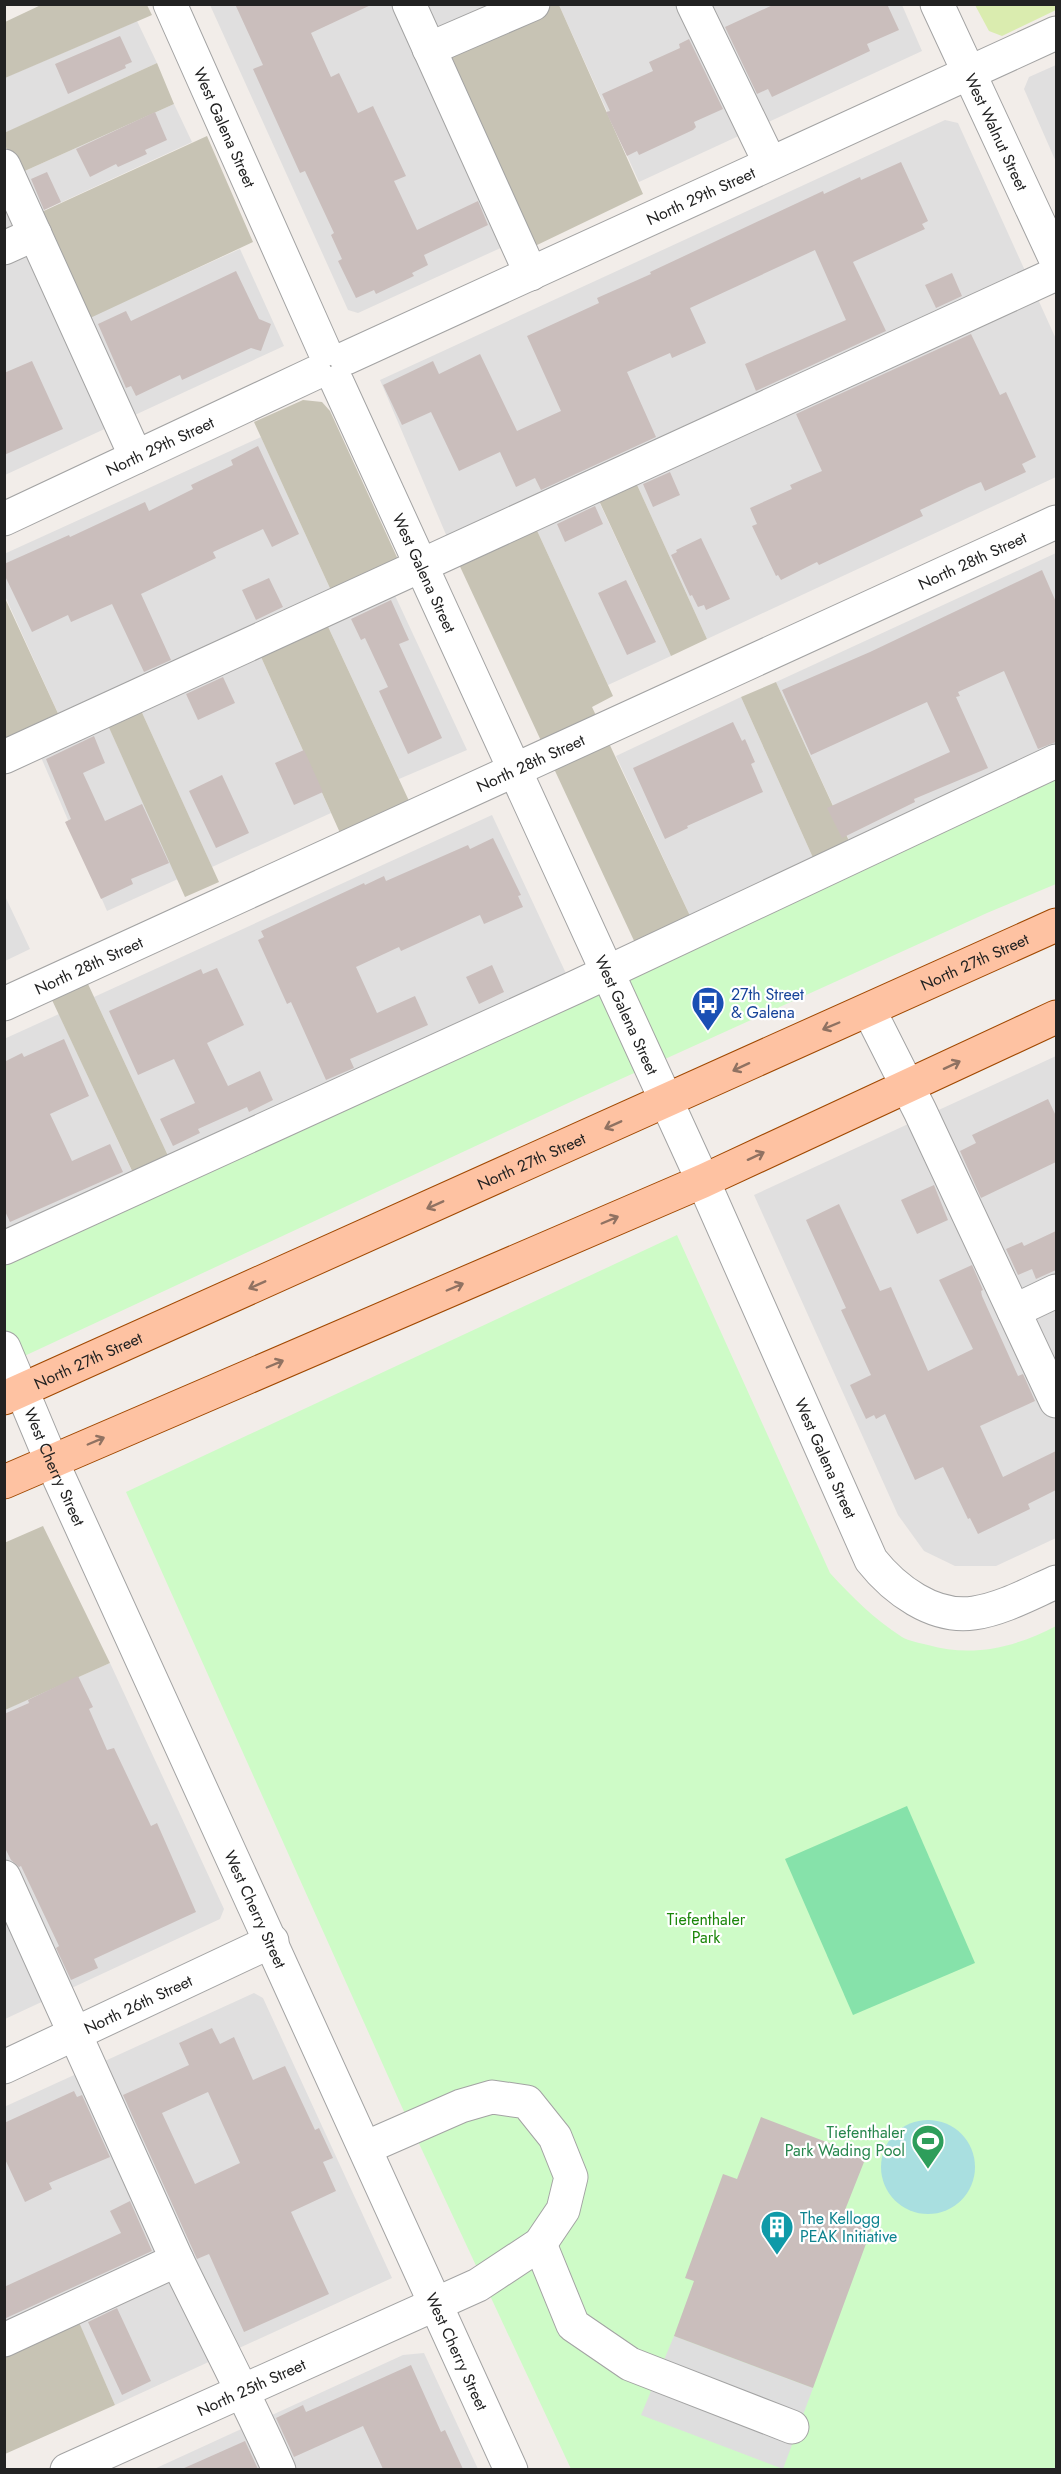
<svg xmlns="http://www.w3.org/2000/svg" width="1061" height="2474" font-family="Jost,sans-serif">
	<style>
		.residential { fill: #e0dfdf }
		.construction { fill: #c7c3b4 }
		.grass { fill: #daecaf }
		.park { fill: #cefbc7 }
		.pitch { fill: #86e2aa }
		.parking { fill: #dedede }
		.water { fill: #a9dfe0 }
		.building { fill: #cabebc; fill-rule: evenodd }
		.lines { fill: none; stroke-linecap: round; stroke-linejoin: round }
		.minor-casing { stroke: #a3a3a3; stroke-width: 35 }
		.major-casing { stroke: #a04800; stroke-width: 35 }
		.minor { stroke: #fff; stroke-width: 33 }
		.major { stroke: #fec2a2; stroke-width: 33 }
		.oneway { stroke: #907262 }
		.labels { text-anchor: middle; stroke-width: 4.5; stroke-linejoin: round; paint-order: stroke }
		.street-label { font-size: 16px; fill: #222; stroke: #fff }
		.transit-label { font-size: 16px; fill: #164399; stroke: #fff; text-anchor: start }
		.park-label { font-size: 16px; fill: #1b860a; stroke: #fff }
		.leisure-label { font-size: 16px; fill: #27864d; stroke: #fff; text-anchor: end }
		.culture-label { font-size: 16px; fill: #0d838f; stroke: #fff; text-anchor: start }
	</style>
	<rect width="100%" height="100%" fill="#f2ede9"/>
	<path class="residential" d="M710,4L711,7L718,4L902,5L922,51L639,182L559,5Z
		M210,5H553L447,53L529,235L358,313L348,310Z
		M137,21L157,63L5,133L4,78Z
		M1056,65V162L1024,89L1029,77Z
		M174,104L192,142L36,214L88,318L240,249L284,346L5,475L4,145L18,174Z
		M945,120L958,123L1056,339V477L707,639L633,476L595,493L671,656L608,685L534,524L456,558L380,380Z
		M261,437L334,597L385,574L467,750L399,779L324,618L257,648L331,813L212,867L139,706L106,721L178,879L107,911L31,734L61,720L5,596L4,554Z
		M1056,553V778L861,866L776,682Z
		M741,697L814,860L691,918L616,756Z
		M492,815L577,997L170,1160L94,997Z
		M4,894L30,949L5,961H4Z
		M59,1014L144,1197L4,1256V1039Z
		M1056,1056V1538L996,1566H955L924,1551L898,1515L754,1195Z
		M110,1663L224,1909L220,1919L5,2019L4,1710Z
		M254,1993L263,1998L392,2278L115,2405L78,2321L5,2354L4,2107Z
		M424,2353L478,2469L152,2470L403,2355Z"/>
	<path class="construction" d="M43,4L147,5L152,15L5,78V22Z
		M553,5H559L643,194L535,246L446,53Z
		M157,63L174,104L18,174L5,145L4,133Z
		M207,136L253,242L88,319L35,215Z
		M303,400L322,402L330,411L401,566L334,597L254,422Z
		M633,476L707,639L671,656L595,492Z
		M534,524L613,696L592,707L691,918L636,945L456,558Z
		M4,596L61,720L4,746Z
		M324,618L410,803L341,835L257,648Z
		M776,682L850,843L814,860L741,697Z
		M139,706L219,882L185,897L106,721Z
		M88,984L170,1160L134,1175L52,1000Z
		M43,1526L110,1663L5,1710L4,1543Z
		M78,2320L115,2405L5,2454L4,2354Z"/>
	<path class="grass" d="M975,5H1056V10L1002,36L989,31Z"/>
	<path class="park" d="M1056,778V884L987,913L579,1098L5,1365L4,1262Z
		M677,1235L830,1573C852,1597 874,1619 902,1637C909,1641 920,1643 928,1645C973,1658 1016,1647 1056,1626V2469H571L401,2105L126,1492Z"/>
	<path class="pitch" d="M907,1806L975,1963L853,2015L785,1859Z"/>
	<path class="parking" d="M674,2336L813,2388L783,2469L641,2415Z"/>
	<path class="water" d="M881 2167a47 47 0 1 1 94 0a47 47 0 1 1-94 0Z"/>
	<path class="building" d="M235,4H373L311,33L331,77L339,73L358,113L373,106L406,176L394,181L417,230L478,201L488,225L424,255L428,265L412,273L414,276L376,294L374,290L356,298L338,261L342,259L331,235L334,233L305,171L300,173L253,69L263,65Z
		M775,4H887L899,30L867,44L870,51L772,97L768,89L757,94L725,27Z
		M120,36L132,62L125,65L126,68L68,94L55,64Z
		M689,39L723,109L694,122L696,127L693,130L639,155L637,151L627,156L606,112L610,111L602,94L653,71L649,62L680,48L679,44Z
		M155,112L167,140L145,150L147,154L118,167L116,164L90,177L76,149Z
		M901,162L928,221L922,224L925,229L853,262L886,331L756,391L745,364L846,320L815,250L690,308L706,343L672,358L670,353L627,372L656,437L541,490L535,478L516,487L500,452L459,471L431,412L402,425L383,385L433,361L439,374L480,354L517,431L561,411L527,336L599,303L597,298L651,274L650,272L823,191L824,194L860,177L861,180Z
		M47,172L61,202L44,210L31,179Z
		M236,271L259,319L271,324L261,351L251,348L182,380L180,375L136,396L131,386L126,388L98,324L126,311L131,321Z
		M952,273L962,296L936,308L925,285Z
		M971,334L1000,395L1006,392L1036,457L1022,464L1026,472L985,491L981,482L969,487L920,510L923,516L819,565L817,562L781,580L778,575L776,576L752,526L757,524L750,508L792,489L790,485L822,471L796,414Z
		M32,361L63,429L4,455V373Z
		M258,446L299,534L272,547L263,529L213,552L216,558L141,594L171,660L144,672L112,604L71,622L68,615L32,632L4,574V564L69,535L70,537L145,502L149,511L193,489L191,485L233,465L231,460Z
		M670,472L680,495L653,507L643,484Z
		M595,506L603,524L565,542L557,524Z
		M701,538L730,599L706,610L704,605L698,607L692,595L690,596L671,555L677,552L676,550Z
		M1042,570L1056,602V742L1038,749L1004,671L958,692L960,696L956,697L988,768L914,799L915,802L842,838L827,808L950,752L927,702L811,755L782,690L870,652Z
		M269,578L283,607L256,620L242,590Z
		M626,580L656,642L627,655L598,593Z
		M391,600L409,640L399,644L442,738L408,754L379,691L388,687L365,638L361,640L351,619Z
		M223,677L235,703L198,720L186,694Z
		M733,722L742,741L745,739L755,762L751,764L763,792L687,826L688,828L665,839L633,768Z
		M94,736L105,763L83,773L105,821L142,804L169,863L131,879L133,884L101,899L65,822L71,819L46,759Z
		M304,750L323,792L294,805L275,763Z
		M222,775L249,833L216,848L189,791Z
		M493,838L521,895L518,896L523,907L484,924L480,915L401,951L399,947L356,967L377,1013L415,996L428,1025L350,1059L354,1068L326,1080L291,1002L287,1004L258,940L264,937L261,931L364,883L365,885L384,876L386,881L468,845L470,849Z
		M492,965L504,992L479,1004L466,977Z
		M217,968L244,1025L207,1043L228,1086L260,1071L273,1100L249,1112L247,1107L198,1129L200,1133L173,1146L160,1119L195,1103L174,1059L138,1075L109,1011L201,969L203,974Z
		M64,1039L89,1096L50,1114L72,1161L110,1144L123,1172L10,1222L4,1209V1062L22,1053L24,1057Z
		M1048,1099L1056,1116V1162L981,1198L960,1151L976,1143L972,1135Z
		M934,1185L948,1220L917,1234L901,1200Z
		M839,1204L880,1291L891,1287L928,1371L973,1349L939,1280L972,1265L983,1290L981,1291L982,1296L1018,1376L1023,1374L1035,1401L980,1426L1003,1477L1056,1451V1490L1028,1504L1030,1509L978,1534L970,1518L968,1519L943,1467L915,1480L885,1414L876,1419L874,1415L866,1419L850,1385L871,1375L841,1310L846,1308L806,1220Z
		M1056,1231V1270L1036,1279L1032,1269L1018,1275L1006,1249L1022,1242L1024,1246Z
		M78,1676L93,1707L89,1709L107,1750L114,1748L151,1826L157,1823L196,1912L94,1959L98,1968L71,1980L56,1948L59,1946L21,1866L19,1867L11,1860L4,1846V1714L29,1703L28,1700Z
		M212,2028L220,2044L234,2037L253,2080L285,2066L315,2130L319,2128L333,2158L323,2162L336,2191L291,2212L329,2294L244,2332L209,2254L197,2259L123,2095L189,2065L179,2043ZM208,2092L240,2163L195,2184L162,2113Z
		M74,2091L77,2097L82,2095L110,2157L49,2183L52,2189L25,2202L4,2157V2123Z
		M761,2117L866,2157L845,2210L874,2222L813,2388L674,2336L694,2281L685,2278L723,2174L737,2179Z
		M130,2201L152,2251L4,2319V2287L121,2233L110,2211Z
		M117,2308L151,2381L122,2395L88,2322Z
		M411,2365L441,2432L445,2430L463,2469H383L363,2426L294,2457L276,2418L303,2405L306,2412L322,2405Z
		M245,2441L258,2469H182Z"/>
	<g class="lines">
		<g class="minor-casing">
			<g id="minor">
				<path id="s1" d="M170,4L324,350"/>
				<path d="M409,4L531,274"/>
				<path d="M693,4L770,163"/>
				<path id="s2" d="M937,4L1056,260"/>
				<path d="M429,49L533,4"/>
				<path d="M4,166L136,457"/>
				<path d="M4,248L35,234"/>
				<path id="s3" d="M346,358L1056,33"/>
				<path id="s4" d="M337,382L703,1181L871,1560C894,1589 933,1619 974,1613C1002,1609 1031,1593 1056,1582"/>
				<path id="s5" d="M4,519L315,373"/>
				<path d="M4,757L1056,274"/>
				<path id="s6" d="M4,1004L1056,522"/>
				<path d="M869,1010L920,1111L1056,1401"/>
				<path d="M4,1248L576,987L1056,761"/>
				<path d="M1014,1311L1056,1291"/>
				<path id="s7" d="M4,1348L51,1460L511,2470"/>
				<path d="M4,1877L177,2260L4,2340"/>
				<path id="s8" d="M4,2067L272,1941"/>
				<path d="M540,2244L573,2325L630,2364L792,2427"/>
				<path d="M177,2260C211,2330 248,2399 279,2470"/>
				<path id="s9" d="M67,2470L478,2285L540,2244L563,2210L571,2177L555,2137L527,2102L492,2097L461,2106L365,2148"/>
			</g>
		</g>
		<g class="major-casing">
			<g id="major">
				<path id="s10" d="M4,1398L1056,925"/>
				<path d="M4,1482L703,1181L1056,1017"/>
			</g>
		</g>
		<use href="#minor" class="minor"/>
		<use href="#major" class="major"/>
	</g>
	<defs><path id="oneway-shaft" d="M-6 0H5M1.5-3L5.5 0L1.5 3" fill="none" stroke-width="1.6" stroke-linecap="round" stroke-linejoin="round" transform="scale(1.5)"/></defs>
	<g class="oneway">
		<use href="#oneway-shaft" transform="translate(831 1026) rotate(157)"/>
		<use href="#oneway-shaft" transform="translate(952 1065) rotate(-25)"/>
		<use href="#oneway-shaft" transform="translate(741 1067) rotate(155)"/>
		<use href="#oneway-shaft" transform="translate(613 1125) rotate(156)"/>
		<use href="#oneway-shaft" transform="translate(756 1156) rotate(-25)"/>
		<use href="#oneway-shaft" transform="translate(435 1205) rotate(156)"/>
		<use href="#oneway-shaft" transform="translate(610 1220) rotate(-23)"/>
		<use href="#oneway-shaft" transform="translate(257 1285) rotate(156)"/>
		<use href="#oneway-shaft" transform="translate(455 1287) rotate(-23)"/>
		<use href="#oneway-shaft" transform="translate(275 1364) rotate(-23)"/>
		<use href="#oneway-shaft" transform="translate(96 1441) rotate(-23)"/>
	</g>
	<defs>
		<g id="bus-pin" transform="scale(1.725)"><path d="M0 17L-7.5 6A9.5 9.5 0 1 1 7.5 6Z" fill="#1a4fb4" stroke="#fff"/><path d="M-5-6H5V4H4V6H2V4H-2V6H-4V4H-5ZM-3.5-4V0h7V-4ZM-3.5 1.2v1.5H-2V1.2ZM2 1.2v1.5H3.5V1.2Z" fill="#fff"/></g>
		<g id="stadium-pin" transform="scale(1.725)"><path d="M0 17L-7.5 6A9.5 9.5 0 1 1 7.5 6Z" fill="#2e9e5b" stroke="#fff"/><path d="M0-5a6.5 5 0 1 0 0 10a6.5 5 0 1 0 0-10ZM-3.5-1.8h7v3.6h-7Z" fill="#fff"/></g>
		<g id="building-pin" transform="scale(1.725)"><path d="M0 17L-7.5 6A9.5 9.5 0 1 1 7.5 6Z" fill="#0f9aa8" stroke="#fff"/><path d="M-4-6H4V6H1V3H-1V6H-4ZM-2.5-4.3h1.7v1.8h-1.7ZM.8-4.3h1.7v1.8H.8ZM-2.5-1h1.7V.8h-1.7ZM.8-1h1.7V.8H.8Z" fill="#fff"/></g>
	</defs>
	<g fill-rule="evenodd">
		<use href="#bus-pin" x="708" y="1003"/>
		<use href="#stadium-pin" x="928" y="2141"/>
		<use href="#building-pin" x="777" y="2227"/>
	</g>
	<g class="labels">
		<g class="street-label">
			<text dy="6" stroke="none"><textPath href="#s1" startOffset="135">West Galena Street</textPath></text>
			<text dy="6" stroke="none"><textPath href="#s2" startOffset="141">West Walnut Street</textPath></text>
			<text dy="6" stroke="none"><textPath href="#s3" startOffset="390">North 29th Street</textPath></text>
			<text dy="6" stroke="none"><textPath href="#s5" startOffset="172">North 29th Street</textPath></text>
			<text dy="6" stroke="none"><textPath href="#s6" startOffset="1065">North 28th Street</textPath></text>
			<text dy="6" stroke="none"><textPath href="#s4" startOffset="210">West Galena Street</textPath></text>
			<text dy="6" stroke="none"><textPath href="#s6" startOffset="579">North 28th Street</textPath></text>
			<text dy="6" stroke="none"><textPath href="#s10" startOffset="1064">North 27th Street</textPath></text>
			<text dy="6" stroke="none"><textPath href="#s6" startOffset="93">North 28th Street</textPath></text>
			<text dy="6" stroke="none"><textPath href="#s4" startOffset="696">West Galena Street</textPath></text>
			<text dy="6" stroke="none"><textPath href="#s10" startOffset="578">North 27th Street</textPath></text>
			<text dy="6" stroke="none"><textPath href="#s10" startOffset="92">North 27th Street</textPath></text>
			<text dy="6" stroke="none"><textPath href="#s4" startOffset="1182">West Galena Street</textPath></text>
			<text dy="6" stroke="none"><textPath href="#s7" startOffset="129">West Cherry Street</textPath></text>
			<text dy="6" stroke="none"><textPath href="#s7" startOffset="615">West Cherry Street</textPath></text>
			<text dy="6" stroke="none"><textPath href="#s8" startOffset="148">North 26th Street</textPath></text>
			<text dy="6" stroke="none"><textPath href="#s7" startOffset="1101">West Cherry Street</textPath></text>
			<text dy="6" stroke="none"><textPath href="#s9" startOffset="202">North 25th Street</textPath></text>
		</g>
		<g class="transit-label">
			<text x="731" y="1000">27th Street<tspan x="731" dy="18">&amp; Galena</tspan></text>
		</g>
		<g class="park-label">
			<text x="706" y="1925">Tiefenthaler<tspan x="706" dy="18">Park</tspan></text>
		</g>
		<g class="leisure-label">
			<text x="905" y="2138">Tiefenthaler<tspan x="905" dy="18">Park Wading Pool</tspan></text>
		</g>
		<g class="culture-label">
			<text x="800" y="2224">The Kellogg<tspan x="800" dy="18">PEAK Initiative</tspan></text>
		</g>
	</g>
	<rect width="1061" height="2474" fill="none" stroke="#222222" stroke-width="12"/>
</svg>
